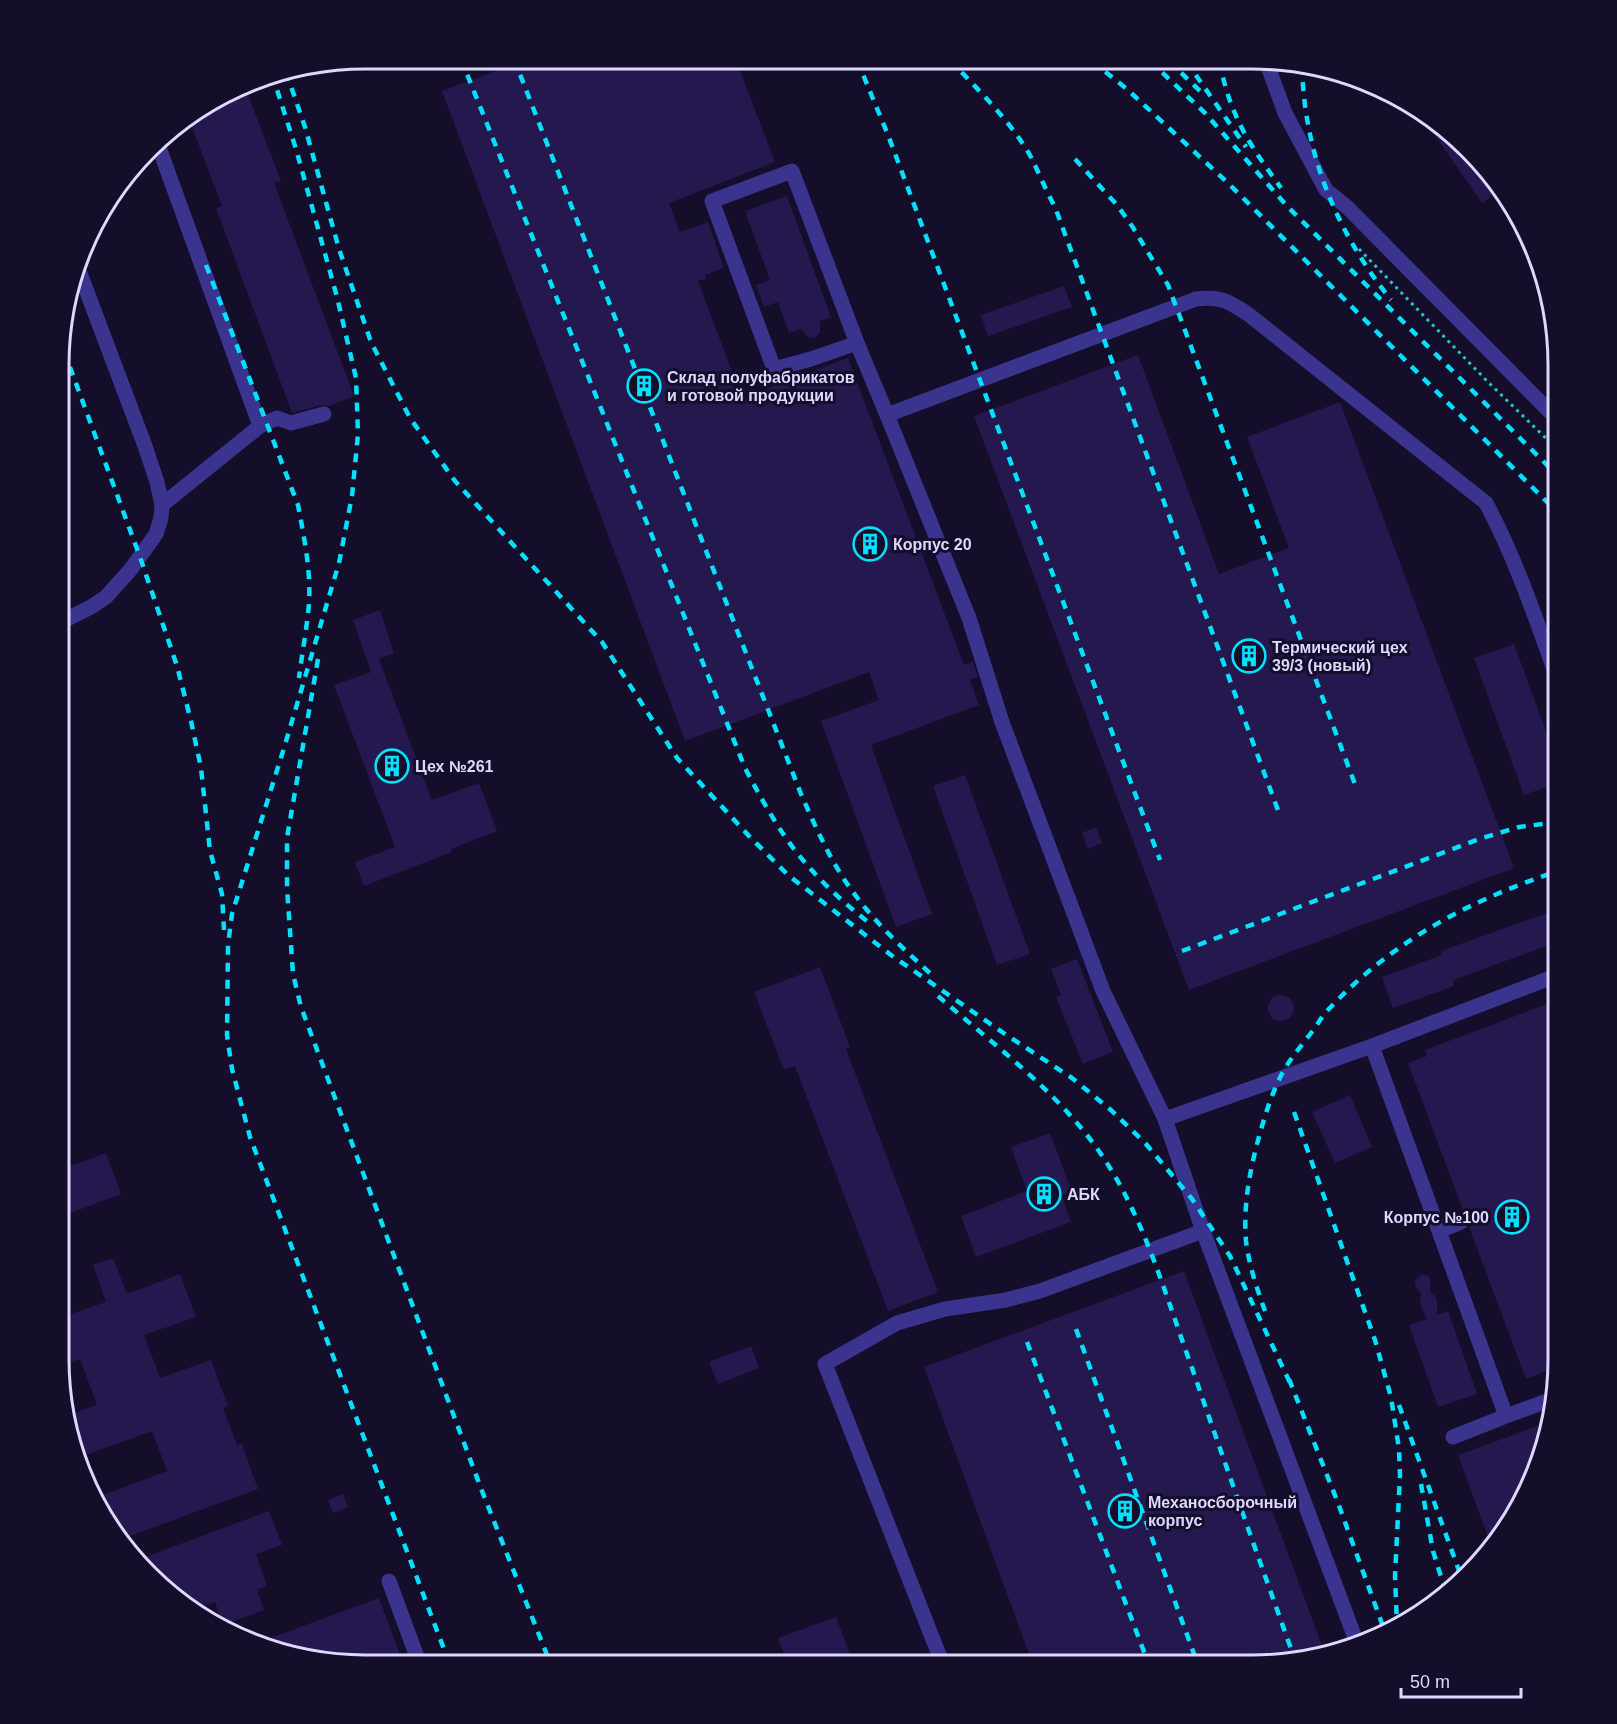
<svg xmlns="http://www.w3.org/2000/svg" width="1617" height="1724" font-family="Arial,sans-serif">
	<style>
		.building { fill: #24184e }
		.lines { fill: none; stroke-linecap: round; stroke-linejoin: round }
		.path { stroke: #23c8c1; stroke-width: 3; stroke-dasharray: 3 4.5; stroke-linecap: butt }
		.minor { stroke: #3a348f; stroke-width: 15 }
		.rail { stroke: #04e1ff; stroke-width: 4.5; stroke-dasharray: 9 8; stroke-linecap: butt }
		.labels { text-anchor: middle; stroke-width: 6; stroke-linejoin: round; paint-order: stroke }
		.poi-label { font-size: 16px; font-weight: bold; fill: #ddd8ff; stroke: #140e2b; text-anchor: start }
		.rim { fill: none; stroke: #ddd8ff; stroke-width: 3 }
	</style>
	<rect width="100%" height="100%" fill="#140e2b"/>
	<path class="building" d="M527,59L736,60L775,162L669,203L680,232L708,222L724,268L705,275L706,279L698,281L742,398L848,358L964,665L973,662L978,677L970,680L979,705L871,745L932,914L896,927L821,721L879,700L869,672L685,741L442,91Z
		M245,87L281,181L274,183L354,396L329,406L321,405L292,413L216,208L222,206L189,119Z
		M1422,112L1469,148L1502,189L1482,203L1420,114Z
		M787,196L831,317L820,321V333L814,338L808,337L801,329L789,333L778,302L764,307L756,285L770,280L745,211Z
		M1064,286L1072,307L988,336L981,315Z
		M1138,355L1219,574L1289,548L1247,437L1340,402L1514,868L1189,990L974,416Z
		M380,610L394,653L379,659L432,800L479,783L497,831L451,849L452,852L364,886L355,862L395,847L334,685L371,672L353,620Z
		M1514,644L1558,764V783L1524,795L1474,658Z
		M965,775L1030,954L997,965L933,786Z
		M1096,827L1102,843L1088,849L1082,833Z
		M1558,909V942L1453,980L1454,986L1393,1008L1382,977L1442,955L1441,951Z
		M1077,959L1113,1052L1083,1064L1056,997L1061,995L1051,969Z
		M820,967L850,1047L846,1049L938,1292L888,1311L795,1066L784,1070L754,992Z
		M1268 1008a13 13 0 1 1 26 0a13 13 0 1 1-26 0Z
		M1558,1000V1372L1548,1376L1546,1371L1526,1379L1469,1227L1470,1219L1464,1213L1408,1063L1427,1056L1425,1050Z
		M1350,1095L1372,1147L1335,1163L1312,1112Z
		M1050,1133L1072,1192L1062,1196L1071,1222L976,1257L961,1216L1027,1191L1011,1147Z
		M106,1153L121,1194L60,1217V1170Z
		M113,1258L127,1294L180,1274L196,1317L144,1335L160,1378L211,1360L228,1406L223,1408L237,1445L242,1444L258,1489L119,1540L110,1530L95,1498L167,1471L152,1431L75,1459L67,1416L97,1405L80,1359L59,1366V1318L106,1302L93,1265Z
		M1184,1271L1325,1654L1272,1665H1033L924,1367Z
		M1421,1275H1427L1430,1279V1292L1434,1295L1437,1300V1315L1448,1311L1477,1394L1438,1407L1409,1325L1427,1319L1420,1303L1421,1294L1415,1285V1280Z
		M751,1346L759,1368L718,1384L709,1362Z
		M1551,1421L1548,1439L1518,1512L1492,1548L1458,1455Z
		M343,1494L348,1507L333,1513L328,1500Z
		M269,1511L282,1545L256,1554L267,1586L257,1590L264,1610L223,1625L215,1602L192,1610L163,1589L137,1560Z
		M379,1598L404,1665H345L285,1655L257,1643Z
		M836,1617L851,1657L830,1665H788L778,1638Z"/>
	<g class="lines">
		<path class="path" d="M1359,249L1488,382L1558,450"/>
		<path class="minor" d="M1266,61L1285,113L1326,190L1347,207L1558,420
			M157,142L260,426L277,418L291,423L324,414
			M857,343L811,359L774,369L712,201L792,171L857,343L887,415
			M162,505L260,426
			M63,621L91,607L106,597L131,569L156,534L161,518L162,505L157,482L145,446L78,268
			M1372,1046L1506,1416L1555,1398
			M1165,1119L1103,991L1002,722L969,618L887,415L1196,299C1221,296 1228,301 1248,314L1486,503C1516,559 1536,620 1558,680
			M1439,1231L1461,1222
			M1453,1437L1506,1416
			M389,1581L420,1665
			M1358,1646L1203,1231L1165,1119L1372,1046L1558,975
			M943,1665L825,1364L897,1323L945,1309L1006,1300L1040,1291L1203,1231"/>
		<path class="rail" d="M461,59L745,768C763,802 782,837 808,866C827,888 850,908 873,926
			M514,59L801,794C817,830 832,865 856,896C878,926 906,951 933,976
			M857,60L888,135L1160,860
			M950,60C978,90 1010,120 1031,157C1039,173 1046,191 1055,207L1279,813
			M1092,61L1128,90L1229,184L1558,513
			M1150,61L1205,113L1287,206L1558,476
			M1169,61L1201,92
			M1186,61L1246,147
			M1219,61C1223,78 1227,95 1234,111C1245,139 1264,164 1281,188
			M1302,65C1304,154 1336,231 1391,300
			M286,72L305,127L339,249L371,342L410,418L455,481L602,642L677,758L749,836L788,875L891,955L1005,1034L1072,1078L1111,1110L1146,1144L1192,1199L1230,1256L1292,1387
			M272,74L296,149L337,297L356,378L358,434L352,496L339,563L284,748L232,914L228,945L227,1035L232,1069L250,1137L450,1665
			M1075,159L1117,205L1132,226L1168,285L1356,787
			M206,265L298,505C304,537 311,570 309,603C307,628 302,653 299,678
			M64,351L140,557L177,666L191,721L201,768L210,851L222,894L224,930
			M318,659L287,838V888L293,974L301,1007L482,1491L551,1665
			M1182,951L1479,839L1519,827L1558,822
			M938,996C995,1046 1060,1093 1103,1157C1145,1220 1165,1294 1191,1365C1225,1464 1260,1562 1295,1660
			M1294,1112L1375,1340L1391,1397L1399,1449L1400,1475L1395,1576L1397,1626
			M1265,1311C1257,1289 1249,1265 1246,1241C1243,1204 1250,1169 1260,1133C1265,1116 1270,1099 1278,1082C1286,1063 1299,1049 1311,1033C1317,1026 1321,1017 1327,1011C1392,941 1468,901 1558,871
			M1076,1329L1198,1665
			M1027,1342L1149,1665
			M1289,1379L1338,1503L1385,1632
			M1399,1405L1462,1579
			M1421,1484L1433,1551L1446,1593"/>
	</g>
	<defs>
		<g id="building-ring" transform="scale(1.725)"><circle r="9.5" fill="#140e2b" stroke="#04e1ff" stroke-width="1.5"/><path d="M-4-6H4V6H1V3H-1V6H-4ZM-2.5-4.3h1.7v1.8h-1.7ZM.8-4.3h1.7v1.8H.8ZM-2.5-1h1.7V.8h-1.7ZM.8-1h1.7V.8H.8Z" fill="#04e1ff"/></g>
	</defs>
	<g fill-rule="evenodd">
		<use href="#building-ring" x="644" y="386"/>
		<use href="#building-ring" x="870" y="544"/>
		<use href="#building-ring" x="1249" y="656"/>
		<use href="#building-ring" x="392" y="766"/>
		<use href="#building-ring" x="1044" y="1194"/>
		<use href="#building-ring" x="1512" y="1217"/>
		<use href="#building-ring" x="1125" y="1511"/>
	</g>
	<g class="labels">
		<g class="poi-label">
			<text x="667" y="383">Склад полуфабрикатов<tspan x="667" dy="18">и готовой продукции</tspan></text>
			<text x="893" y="550">Корпус 20</text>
			<text x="1272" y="653">Термический цех<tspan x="1272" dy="18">39/3 (новый)</tspan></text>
			<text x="415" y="772">Цех №261</text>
			<text x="1067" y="1200">АБК</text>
			<text x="1489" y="1223" text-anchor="end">Корпус №100</text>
			<text x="1148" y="1508">Механосборочный<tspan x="1148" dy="18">корпус</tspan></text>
		</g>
	</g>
	<path d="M0 0H1617V1724H0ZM365 69H1252A296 296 0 0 1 1548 365V1359A296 296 0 0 1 1252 1655H365A296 296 0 0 1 69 1359V365A296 296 0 0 1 365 69Z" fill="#140e2b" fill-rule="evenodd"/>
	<path class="rim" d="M365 69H1252A296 296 0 0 1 1548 365V1359A296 296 0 0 1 1252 1655H365A296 296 0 0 1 69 1359V365A296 296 0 0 1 365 69Z"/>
	<path d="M1401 1688v9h120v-9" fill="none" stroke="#ddd8ff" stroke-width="3"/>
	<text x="1410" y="1688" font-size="18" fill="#ddd8ff" stroke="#140e2b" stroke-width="4.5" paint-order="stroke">50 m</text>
</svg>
